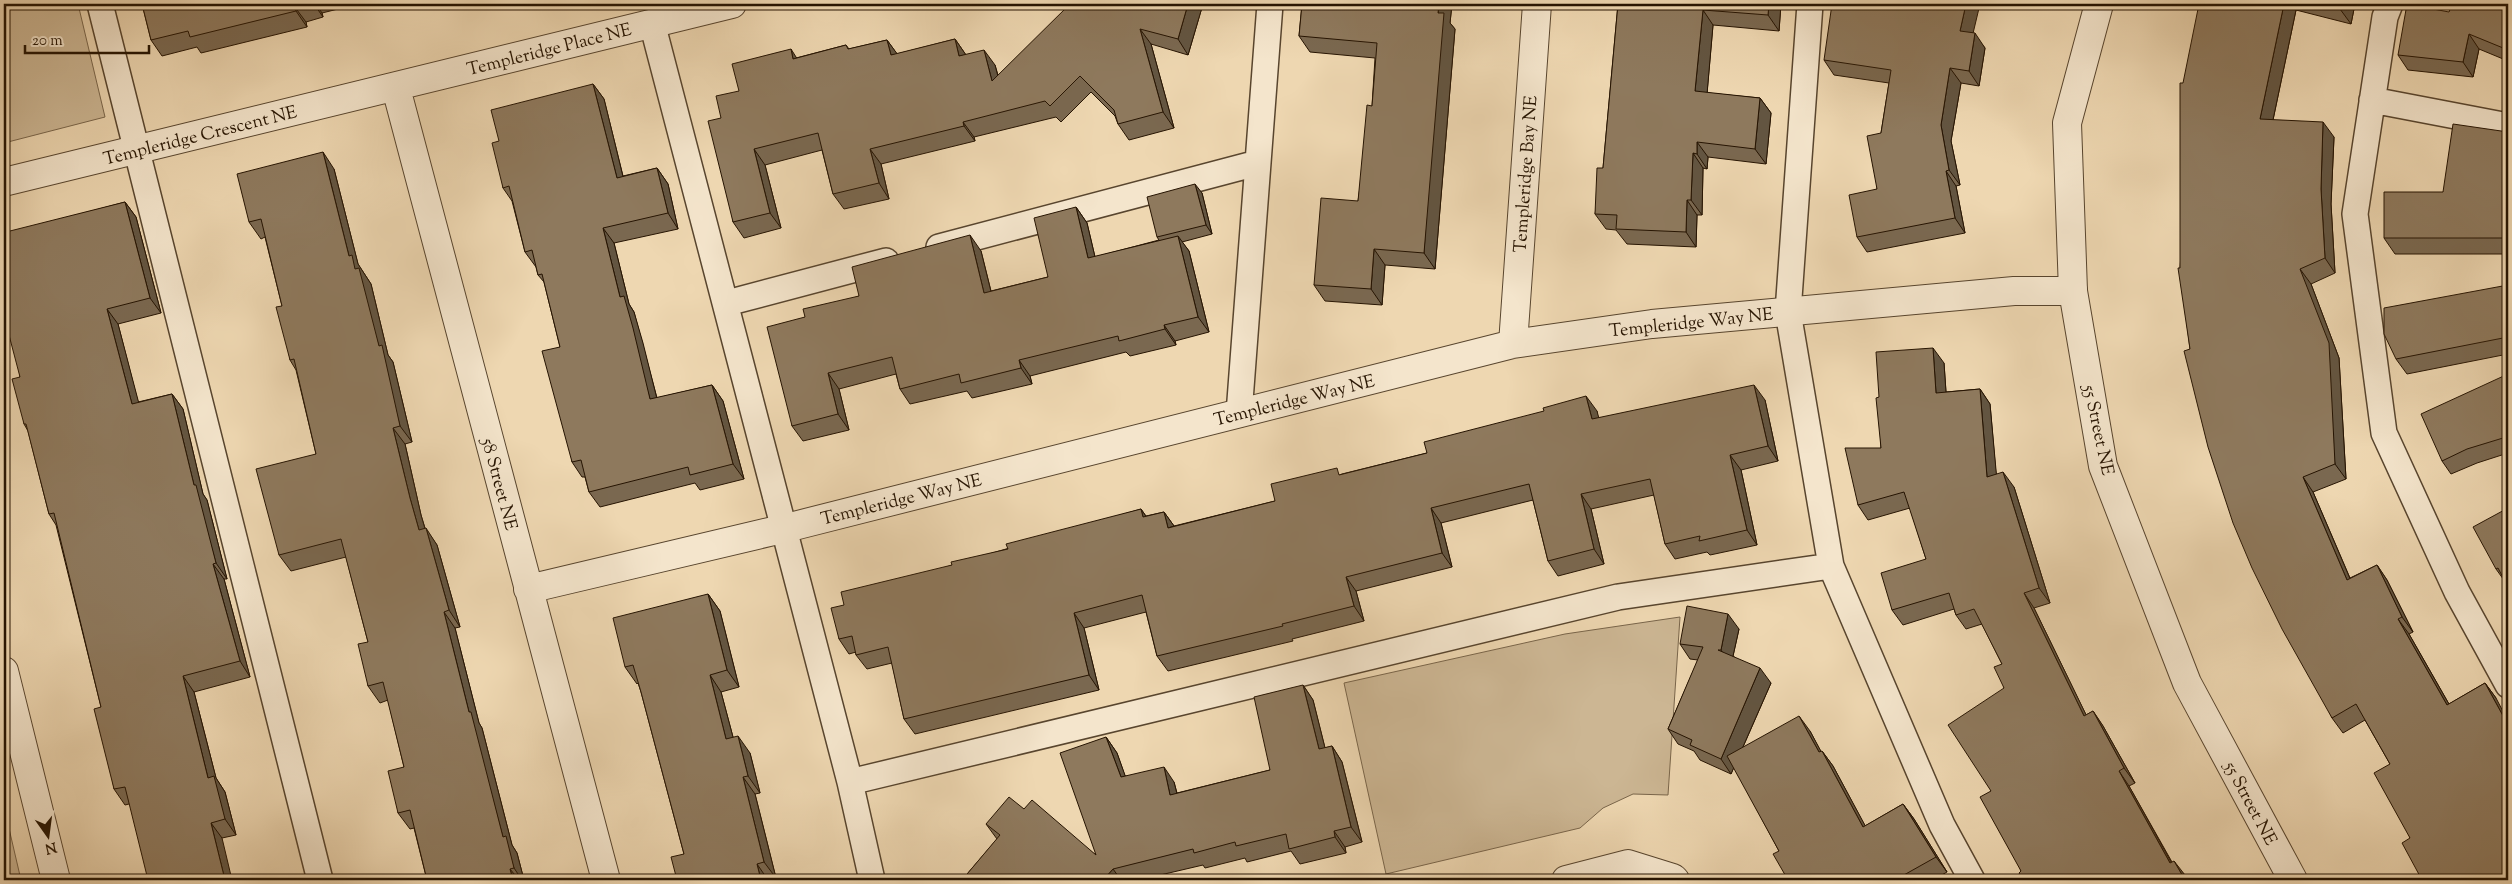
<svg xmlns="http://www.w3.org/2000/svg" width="2512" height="884" font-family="'Sorts Mill Goudy',serif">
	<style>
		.green { fill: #ccb693; stroke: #79654a }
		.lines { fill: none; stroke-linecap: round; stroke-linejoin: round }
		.service-casing { stroke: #58452e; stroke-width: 28 }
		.minor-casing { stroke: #58452e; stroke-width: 30 }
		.tertiary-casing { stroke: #58452e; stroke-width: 30 }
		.service { stroke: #f4e5cc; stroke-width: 25 }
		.minor { stroke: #f4e5cc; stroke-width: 28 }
		.tertiary { stroke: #f4e5cc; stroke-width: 28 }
		.wall { fill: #7a6850; stroke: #261402 }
		.shaded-wall { fill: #635541; stroke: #261402 }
		.building { fill: #8e795d; stroke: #261402 }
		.labels { text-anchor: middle; stroke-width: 4; stroke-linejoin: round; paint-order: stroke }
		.street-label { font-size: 18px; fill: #261402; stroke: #f4e5cc }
	</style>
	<rect width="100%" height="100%" fill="#eed7b1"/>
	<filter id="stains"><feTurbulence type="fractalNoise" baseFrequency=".004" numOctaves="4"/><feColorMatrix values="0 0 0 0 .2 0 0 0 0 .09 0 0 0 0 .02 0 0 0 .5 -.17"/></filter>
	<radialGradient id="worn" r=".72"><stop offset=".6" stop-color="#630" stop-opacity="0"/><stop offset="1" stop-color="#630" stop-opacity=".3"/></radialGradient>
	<path class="green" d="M4,4H78L105,117L4,143Z
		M1680,617L1668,795L1633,794L1603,808L1580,828L1386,874L1344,683L1565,634Z
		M4,807L21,880H4Z"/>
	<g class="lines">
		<g class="service-casing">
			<path id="service" d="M100,4L320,880
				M1810,4L1788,312L1831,566L1942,825L1972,880
				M2390,4L2385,17L2355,214L2384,433L2457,592L2508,685
				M652,23C719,276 782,530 850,782
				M2372,100L2508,126
				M939,247L1257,163
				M727,303L886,261
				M1239,414L1270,4
				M872,880L850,782L1618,597L1831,566"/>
		</g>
		<g class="minor-casing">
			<path id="minor" d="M396,88L606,880
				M4,182L732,4
				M1513,344L1537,4
				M528,589L782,529L1513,344L1652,324L2014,291H2073
				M4,671L56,880
				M1566,880L1628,864L1673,878L1675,880"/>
		</g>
		<g class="tertiary-casing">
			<path id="tertiary" d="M2099,4L2067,123L2073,291L2103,466L2187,683L2293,880"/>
		</g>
		<use href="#service" class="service"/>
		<use href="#minor" class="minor"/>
		<use href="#tertiary" class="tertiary"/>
	</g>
	<path class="wall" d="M142,4H358L322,13L323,17L306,22L307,27L201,53L197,47L162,56L151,40Z
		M1203,4L1188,55L1151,44L1174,128L1129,140L1118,124L1115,116L1091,92L1061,122L1056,117L974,137L975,141L881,164L889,199L844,209L833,194L822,150L765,165L781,228L744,238L733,222L721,118L739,91L796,58L846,45L849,49L887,40L897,54L955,39L966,55L995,65L998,75Z
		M1302,4H1452L1450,23L1455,29L1435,269L1385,265L1382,305L1325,301L1314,285L1358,201L1372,106L1375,58L1310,52L1299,36Z
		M1618,4H1781L1779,31L1713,25L1707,93L1760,98L1771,113L1766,164L1708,157L1707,169L1703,168L1702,215H1697L1696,247L1627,244L1616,230L1606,229L1595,214L1603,168Z
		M2199,4H2355L2351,24L2296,10L2273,120L2334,137L2331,204L2335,273L2311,284L2339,358L2346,479L2313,492L2350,578L2377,565L2387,580L2413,632L2409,634L2449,704L2485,683L2496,698L2410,838L2390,764L2365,720L2343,733L2332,718L2190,349L2180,268Z
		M2508,4V61L2479,49L2473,77L2408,70L2398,55L2449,12Z
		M1973,33L1985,48L1979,86L1961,83L1951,141L1960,185L1956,186L1965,233L1867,252L1857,237L1877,189L1881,133L1889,83L1834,75L1824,60Z
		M593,84L604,99L623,176L657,168L668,184L678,229L614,243L629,304L634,312L657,398L712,385L723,401L744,479L700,490L695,483L600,507L589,492L585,477H582L572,462L560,347L544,282L538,275L536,267L525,252L512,201L503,188L499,141Z
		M2508,132V254H2395L2384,238L2443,192Z
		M334,169L358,264L371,284L388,355L393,362L412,442L405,444L421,515L425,528L437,545L460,627L455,628L479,723L482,728L512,845L517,853L524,880H427L414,828L410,829L398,813L404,767L388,700L380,703L368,686V642L346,557L291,571L279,555L316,454L296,370L290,360L282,306L265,237L261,239L249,222Z
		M1202,193L1212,234L1182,242L1189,251L1209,332L1175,341L1176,345L1130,356L1126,352L1030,376L1032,384L972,398L967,391L910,404L900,389L896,374L839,389L849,430L803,441L792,426L805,317L859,296L981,251L991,291L1048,277L1076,207L1087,223L1095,257L1159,240L1157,237Z
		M125,202L136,217L161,313L118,324L138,402L172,394L183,409L203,494L207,500L227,579H224L250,677L194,692L216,778L225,792L236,835L222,838L129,804L125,805L114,789L101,707L56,525L49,514L28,431L24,424L7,234Z
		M2508,285V354L2407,374L2396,359Z
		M1944,363L1946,392L1980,389L1990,404L1996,474L2014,487L2050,603L2034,608L2086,715L2093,711L2103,726L2135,783L2129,786L2172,862L2185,875L2188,880H2023L2021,871L1991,791L2004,688L2002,664L1982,624L1966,629L1956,615L1954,609L1903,625L1892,610L1926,559L1910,508L1868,520L1858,505L1881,448L1879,397Z
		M2508,374V453L2477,463L2451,474L2442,461Z
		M1765,400L1778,461L1741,470L1757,545L1710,555L1707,552L1675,559L1665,544L1654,495L1591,509L1604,564L1558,576L1548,561L1533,500L1441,523L1452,567L1356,591L1364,621L1292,639L1293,641L1168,671L1157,656L1146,612L1084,628L1099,690L915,734L904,719L892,663L867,669L856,655V652L849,654L839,639L844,605L952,565L1141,509L1146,516L1164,512L1174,526L1275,501L1342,474L1597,411L1598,418Z
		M2508,508L2506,582V583L2496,569Z
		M708,594L720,611L739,687L721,692L733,737L750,753L760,793L755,794L776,878L769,880H677L684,854L641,692L638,683L637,684L625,667Z
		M1739,629L1733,656L1771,683L1743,747L1810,731L1821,752L1822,751L1833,766L1865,826L1903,804L1914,819L1947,872L1933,880H1788L1779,851L1734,767L1731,774L1700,760L1694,751L1678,744L1668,729L1698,660L1690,659L1680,644Z
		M1303,685L1313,700L1325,748L1332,746L1342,762L1362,842L1345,847L1346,853L1300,864L1291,851L1247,862L1245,858L1205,868L1203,865L1139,880H962L997,839L986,824L1024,809L1096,855L1106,737L1117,753L1125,776L1174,782L1177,793L1270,770Z"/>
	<path class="shaded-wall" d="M314,4H316L322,13L323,17Z
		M1188,4H1203L1188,55L1178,39Z
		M1439,4H1452L1450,23L1455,29L1435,269L1424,253Z
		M1769,4H1781L1779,31L1768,15Z
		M1966,4H1980L1970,46L1960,31Z
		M2284,4H2292L2296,10L2270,134L2260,119Z
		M2341,4H2355L2351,24L2340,9Z
		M294,6L306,22L307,27L296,11Z
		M1703,10L1713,25L1706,106L1695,91Z
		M1140,29L1151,44L1174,128L1163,112Z
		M1975,33L1985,48L1979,86L1969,71Z
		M2469,34L2479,49L2473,77L2463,62Z
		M955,39L966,55L959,56Z
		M887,40L898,55H891Z
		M791,49L801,65L793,59Z
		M984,50L995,65L1003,96L992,81Z
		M1950,68L1961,83L1951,141L1960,185L1949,170L1941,125Z
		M593,84L604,99L627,193L617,178Z
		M1760,98L1771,113L1766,164L1755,149Z
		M963,122L974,137L975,141L964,126Z
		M2323,122L2334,137L2331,204L2335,273L2325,258L2321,189Z
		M1697,142L1708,157L1707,169L1697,154Z
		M754,149L765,165L781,228L770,213Z
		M870,149L881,164L889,199L879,183Z
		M323,152L334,169L358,264L371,284L388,355L393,362L412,442L400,426L379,346L349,256Z
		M1693,153L1703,168L1702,215L1691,200Z
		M657,168L668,184L678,229L668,213Z
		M1946,171L1956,186L1965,233L1955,218Z
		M1195,184L1202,193L1212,234L1206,225Z
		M1687,200L1697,215L1696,247L1686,232Z
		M125,202L136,217L161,313L150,298Z
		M1076,207L1087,223L1099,274L1088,258Z
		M603,228L614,243L629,304L634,312L643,343L661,415L650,399L620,297Z
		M970,235L981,251L995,308L984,293Z
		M1178,236L1189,251L1209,332L1198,317Z
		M1374,249L1385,265L1382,305L1371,289Z
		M2300,269L2311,284L2339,358L2346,479L2335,464Z
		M107,309L118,324L143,419L132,404Z
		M1164,325L1175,341L1176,345L1165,329Z
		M1933,348L1944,363L1947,407L1936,393Z
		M1019,360L1030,376L1032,384L1021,368Z
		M828,373L839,389L849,430L838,414Z
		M712,385L723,401L744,479L733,464Z
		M1754,385L1765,400L1778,461L1768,446Z
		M1980,389L1990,404L1998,492L1987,477Z
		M172,394L183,409L203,494L207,500L227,579L216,563L194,485Z
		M1586,396L1597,411L1603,434L1592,419Z
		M393,428L405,444L421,515L430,546L419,530L410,498Z
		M1730,455L1741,470L1757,545L1747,530Z
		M2003,472L2014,487L2050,603L2039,588Z
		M2303,477L2313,492L2357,595L2347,580Z
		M1581,494L1591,509L1604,564L1594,549Z
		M1431,508L1441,523L1452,567L1442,553Z
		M1141,509L1151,524L1143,517Z
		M1164,512L1174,526L1168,528Z
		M426,528L437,545L460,627L449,610Z
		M213,564L224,579L250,677L240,661Z
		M2377,565L2387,580L2413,632L2402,617Z
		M1346,577L1356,591L1364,621L1354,606Z
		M2024,593L2034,608L2094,731L2084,716Z
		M708,594L720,611L739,687L727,670Z
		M444,612L455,628L479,723L482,728L512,845L517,853L524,880H522L514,868L503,837L469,712Z
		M1074,613L1084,628L1099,690L1089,675Z
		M1728,614L1739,629L1731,665L1721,650Z
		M2398,619L2409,634L2458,720L2447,705Z
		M1760,668L1771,683L1731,774L1721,759Z
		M710,675L721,692L738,756L726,739Z
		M183,676L194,692L216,778L225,792L236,835L225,819L208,778Z
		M2485,683L2496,698L2508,721V725Z
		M1303,685L1313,700L1329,764L1319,749Z
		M2093,711L2103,726L2135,783L2124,768Z
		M1799,716L1810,731L1830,768L1819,752Z
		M738,736L750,753L760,793L748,776Z
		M1106,737L1117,753L1131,792L1121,777Z
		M1332,746L1342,762L1362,842L1351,827Z
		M1822,751L1833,766L1874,842L1863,827Z
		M1164,767L1174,782L1181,810L1170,795Z
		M2119,771L2129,786L2180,878L2170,863Z
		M743,777L755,794L776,878L764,862Z
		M1903,804L1914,819L1947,872L1936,857Z
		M211,823L222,838L232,880H225Z
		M1334,831L1345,847L1346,853L1335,837Z
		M2174,861L2185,875L2188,880H2185Z
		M757,864L768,880H761Z
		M510,869L519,880H513Z
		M1113,869L1121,880H1103Z"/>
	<path class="building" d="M142,4H302L294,6L296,11L190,37L188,31L151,40Z
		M1070,4H1188L1178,39L1140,29L1163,112L1118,124L1114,110L1080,76L1050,106L1045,101L963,122L964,126L870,149L879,183L833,194L818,133L754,149L770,213L733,222L708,121L721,118L716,96L739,91L732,64L791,49L793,59L846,45L848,49L887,40L891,55L955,39L959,56L984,50L992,81Z
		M1302,4H1439L1438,13H1444L1424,253L1374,249L1371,289L1314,285L1321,198L1358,201L1367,105L1372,106L1377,43L1299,36Z
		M1618,4H1769L1768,15L1703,10L1695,91L1760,98L1755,149L1697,142V154L1693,153L1691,200H1687L1686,232L1616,229L1617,215L1595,214L1597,168H1603Z
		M1832,4H1966L1960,31L1975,33L1969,71L1950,68L1941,125L1949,170L1946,171L1955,218L1857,237L1849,195L1877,189L1867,136L1881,133L1891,70L1824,60Z
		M2199,4H2284L2260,119L2323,122L2321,189L2325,258L2300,269L2329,343L2335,464L2303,477L2347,580L2377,565L2402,617L2398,619L2447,705L2485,683L2508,725V880H2422L2402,843L2410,838L2374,773L2390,764L2356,704L2332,718L2282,629L2252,568L2233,523L2208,447L2184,351L2190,349L2178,268H2180V83H2183Z
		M2321,4H2341L2340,9Z
		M2407,4L2449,12L2452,4H2508V50L2469,34L2463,62L2398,55Z
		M593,84L617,178L657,168L668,213L603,228L620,297L624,296L633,328L650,399L712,385L733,464L690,475L688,467L589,492L581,460L572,462L542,351L560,347L542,274L538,275L532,250L525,252L509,186L503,188L492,143L499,141L491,110Z
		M2453,124L2508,132V238H2384V192H2443Z
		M323,152L349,256L352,255L355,269L359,268L379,346L382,345L400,426L393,428L410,498L419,530L426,528L449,610L444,612L469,712H471L503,837L506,836L514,868L510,869L513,880H427L410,810L398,813L388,771L404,767L383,682L368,686L358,644L368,642L341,539L279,555L256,469L316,454L294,359L290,360L276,307L282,306L261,219L249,222L237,174Z
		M1195,184L1206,225L1157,237L1147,197Z
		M125,202L150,298L107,309L132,404L172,394L194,485H196L216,563L213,564L240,661L183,676L208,778L214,776L225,819L211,823L225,880H148L125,787L114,789L94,709L101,707L54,513L49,514L26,424H24L12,379L20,377L4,316V235L7,234L6,232Z
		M1076,207L1088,258L1178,236L1198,317L1164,325L1165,329L1119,341L1118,336L1019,360L1021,368L961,383L959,374L900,389L892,357L828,373L838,414L792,426L767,327L805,317L803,309L859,296L852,267L970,235L984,293L1048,277L1034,218Z
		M2508,285V337L2396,359L2384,334V308Z
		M1933,348L1936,393L1980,389L1987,477L2003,472L2039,588L2024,593L2084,716L2093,711L2124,768L2119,771L2170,863L2174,861L2185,880H2023L2019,873L2021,871L1980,797L1991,791L1948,725L2004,688L1994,667L2002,664L1974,609L1956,615L1949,593L1892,610L1881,573L1926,559L1904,492L1858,505L1845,448H1881L1876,398L1879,397L1876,352Z
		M2508,374V446L2503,438L2467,449L2442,461L2421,414Z
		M1754,385L1768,446L1730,455L1747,530L1699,541L1700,536L1665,544L1650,479L1581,494L1594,549L1548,561L1529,484L1431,508L1442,553L1346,577L1354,606L1282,624L1283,626L1157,656L1142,595L1074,613L1089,675L904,719L888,647L856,655L852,636L839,639L831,608L844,605L841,592L952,565L951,562L1008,549L1006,544L1141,509L1143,517L1164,512L1168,528L1275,501L1271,484L1337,468L1339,475L1427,453L1424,442L1544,411L1543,408L1586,396L1592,419Z
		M2508,508V587L2498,568L2496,569L2473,527Z
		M708,594L727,670L710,675L726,739L738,736L748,776L743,777L764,862L757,864L761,880H677L671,857L684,854L641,692L633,665L625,667L613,618Z
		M1687,606L1728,614L1721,650H1718L1760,668L1721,759L1690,745L1692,740L1668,729L1703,647L1680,644Z
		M1303,685L1319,749L1332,746L1351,827L1334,831L1335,837L1289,849L1286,834L1236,846L1235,842L1194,853L1193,849L1113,869L1103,880H962L1000,835L986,824L1009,797L1024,809L1032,800L1096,855L1060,753L1106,737L1121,777L1164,767L1170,795L1270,770L1254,697Z
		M1799,716L1819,752L1822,751L1863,827L1903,804L1936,857L1895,880H1788L1773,854L1779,851L1727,756Z"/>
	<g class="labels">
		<g class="street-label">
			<text transform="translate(549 49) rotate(-14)" y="6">Templeridge Place NE</text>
			<text transform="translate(200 135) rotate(-14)" y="6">Templeridge Crescent NE</text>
			<text transform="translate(1525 174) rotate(-86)" y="6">Templeridge Bay NE</text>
			<text transform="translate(1691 322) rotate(-6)" y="6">Templeridge Way NE</text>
			<text transform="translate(1294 400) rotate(-14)" y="6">Templeridge Way NE</text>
			<text transform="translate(2099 430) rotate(78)" y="6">55 Street NE</text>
			<text transform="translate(500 484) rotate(75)" y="6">58 Street NE</text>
			<text transform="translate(901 499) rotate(-14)" y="6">Templeridge Way NE</text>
			<text transform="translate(2251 803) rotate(62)" y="6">55 Street NE</text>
		</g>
	</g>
	<rect width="2512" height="884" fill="none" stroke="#eed7b1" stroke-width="20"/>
	<rect x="5" y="5" width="2502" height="874" fill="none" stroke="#261402" stroke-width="2.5"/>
	<rect x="10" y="10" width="2492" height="864" fill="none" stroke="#261402"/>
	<g transform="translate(48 836) rotate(166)" stroke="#f4e5cc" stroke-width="4" paint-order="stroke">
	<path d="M0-4L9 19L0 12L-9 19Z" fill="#261402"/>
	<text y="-8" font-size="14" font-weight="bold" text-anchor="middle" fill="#261402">N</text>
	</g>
	<path d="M25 45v8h124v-8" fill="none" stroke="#261402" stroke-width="2.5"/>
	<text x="32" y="45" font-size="15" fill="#261402" stroke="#f4e5cc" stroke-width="4" paint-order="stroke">20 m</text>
	<rect width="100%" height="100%" filter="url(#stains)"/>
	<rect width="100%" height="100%" fill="url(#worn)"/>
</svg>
